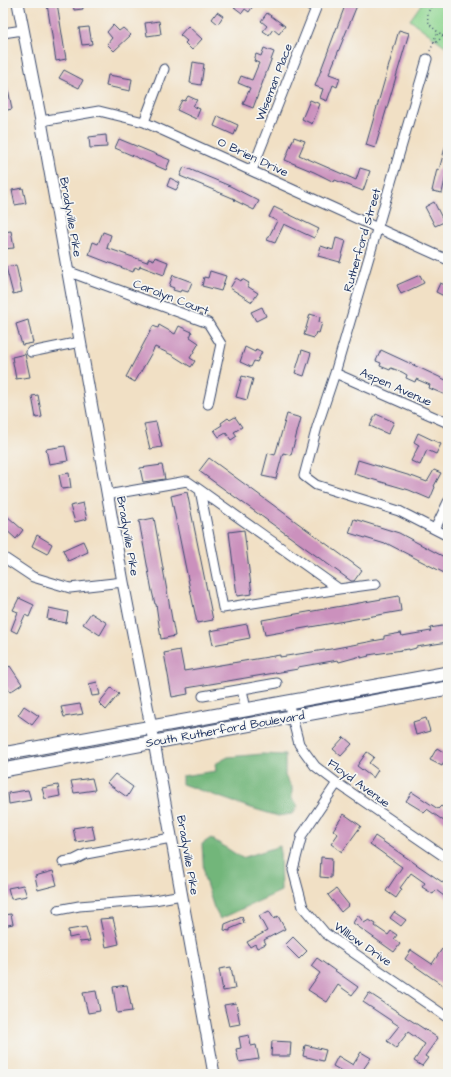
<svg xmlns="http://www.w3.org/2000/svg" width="451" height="1077" font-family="'Architects Daughter',sans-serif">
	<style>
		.green { fill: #8ed590; stroke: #548277 }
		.forest { fill: #72b67a; stroke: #46726c }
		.building { fill: #cb91bd }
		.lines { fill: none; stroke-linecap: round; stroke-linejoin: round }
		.minor-casing { stroke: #3b4a6d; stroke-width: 11 }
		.major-casing { stroke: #3b4a6d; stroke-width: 13 }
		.highway-casing { stroke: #3b4a6d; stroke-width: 15 }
		.path { stroke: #3b4a6d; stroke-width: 1.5; stroke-dasharray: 1 3; stroke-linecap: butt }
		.minor { stroke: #fff; stroke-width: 9 }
		.major { stroke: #fff; stroke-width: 11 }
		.highway { stroke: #fff; stroke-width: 13 }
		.labels { text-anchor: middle; stroke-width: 3.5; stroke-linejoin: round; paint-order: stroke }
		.street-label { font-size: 12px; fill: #1b2f5e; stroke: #f6f6f2 }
	</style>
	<rect width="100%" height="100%" fill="#f6f6f2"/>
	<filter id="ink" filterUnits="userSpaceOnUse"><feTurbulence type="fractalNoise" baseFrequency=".025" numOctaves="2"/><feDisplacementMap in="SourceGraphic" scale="8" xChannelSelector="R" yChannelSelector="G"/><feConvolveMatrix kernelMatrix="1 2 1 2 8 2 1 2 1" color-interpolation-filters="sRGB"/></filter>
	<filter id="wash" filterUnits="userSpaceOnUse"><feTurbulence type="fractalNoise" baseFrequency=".012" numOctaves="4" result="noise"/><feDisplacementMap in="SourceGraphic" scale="16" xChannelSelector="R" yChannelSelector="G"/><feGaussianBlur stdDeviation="0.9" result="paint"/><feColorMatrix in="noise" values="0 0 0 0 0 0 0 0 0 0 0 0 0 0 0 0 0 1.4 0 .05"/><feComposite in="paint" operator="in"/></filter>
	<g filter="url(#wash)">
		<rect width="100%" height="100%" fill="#f1e0c5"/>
		<path class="green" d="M422,3H448V48L410,20Z"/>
		<path class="forest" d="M262,754L285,755V776L292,787V799L298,806L292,814L278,816L248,807L182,784V776L216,771L215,764L228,757Z
			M211,838L242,858L280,846L281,891L220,919L214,908L204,877L202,844Z"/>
		<g id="blocks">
			<path class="building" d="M57,3L66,59L56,61L47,4Z
				M73,3H82L83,9L74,10Z
				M237,3H255L249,12L245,9L242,13L234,7Z
				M346,3H358L329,74L340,78L337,87L333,85L327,101L320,98L323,89L315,86Z
				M217,12L223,16L218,24L212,19Z
				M267,13L285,26L279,34L273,29L269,35L263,31L267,26L261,21Z
				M159,21L161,34L147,36L145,23Z
				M113,25L119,31L123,28L131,35L114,51L107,44L112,38L107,32Z
				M188,26L202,39L192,50L185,43L187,41L180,35Z
				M89,27L92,44L82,45L79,28Z
				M399,30L409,33L375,148L366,145Z
				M264,48L274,52L253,108L243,104L250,88L238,83L241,76L252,80L259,63L254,61L256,54L261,56Z
				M193,62L204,64L201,85L190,83Z
				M64,70L83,80L79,88L59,78Z
				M108,75L132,79L130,91L106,86Z
				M3,78H6L12,109L3,111Z
				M188,96L197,100L193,106L200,109L196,119L177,110L182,100L185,101Z
				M310,100L320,104L312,124L302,119Z
				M218,116L238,125L234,135L214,126Z
				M106,135L107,147L90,148L89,137Z
				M294,137L305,141L299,155L356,180L360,168L370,171L363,191L335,180L334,182L314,172L285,160Z
				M119,139L170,160L166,170L115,148Z
				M446,144H448V166L442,193L432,191L437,169L439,170Z
				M184,167L230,186L259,201L254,210L234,200L235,199L180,176Z
				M170,178L180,183L176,190L167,186Z
				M23,188L26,203L15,205L12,190Z
				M434,202L444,222L435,226L425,207Z
				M274,207L319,229L314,238L284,224L275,243L267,240L277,221L269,217Z
				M11,231L14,248L3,249V232Z
				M103,232L111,235L107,248L147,262L149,258L154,260L155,257L168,262L164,275L140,266L139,269L135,267L133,272L89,255L93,242L98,244Z
				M336,238L346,241L340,262L318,256L321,246L333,250Z
				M16,265L22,292L13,294L6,267Z
				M210,271L226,276L221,291L202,286L204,277L208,278Z
				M173,275L192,282L188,292L181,290L180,292L173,290L174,288L169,286Z
				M420,275L424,283L401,294L397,285Z
				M236,278L241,281L242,279L249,283L247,286L258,293L252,302L230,288Z
				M440,283L448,286V298L436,292Z
				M262,307L266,316L256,321L251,312Z
				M310,314L320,317L319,322L322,323L319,333L316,332L314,338L304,335Z
				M28,320L33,343L22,345L16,324Z
				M159,325L175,334L179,326L192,332L190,337L199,343L190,358L195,361L191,367L172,355L155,347L135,382L126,377L153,326L158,328Z
				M245,347L255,352L256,349L262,352L257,362L254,361L251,367L240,362Z
				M302,350L311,353L304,376L295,373Z
				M381,350L448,381V396L429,388L430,385L416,379L415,382L406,378L407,375L402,372L391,368L390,370L380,366L381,363L376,361Z
				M25,354L30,377L16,379L12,357Z
				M242,376L253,379L247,400L236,397Z
				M38,395L42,417L36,418L32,396Z
				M287,414L301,418L291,455L283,453L276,479L262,476L268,453L275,455Z
				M376,414L394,422L388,434L370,426Z
				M235,417L242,427L234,432L237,436L231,440L226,433L219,437L214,430L222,425L221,423L228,418L230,420Z
				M156,422L162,447L150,449L144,424Z
				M418,433L441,444L436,454L427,450L420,465L411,461L419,445L414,442Z
				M65,446L68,461L49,464L46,449Z
				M209,458L362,570L354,581H351L199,471Z
				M358,460L414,477L427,482L434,470L441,473L434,486L435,487L430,499L409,490L354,474Z
				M162,465L165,479L143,482L140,468Z
				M69,473L71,488L62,489L59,475Z
				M187,492L213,620L197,623L171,496Z
				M83,503L87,519L75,522L70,506Z
				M7,516L23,530L16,539L3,527V520Z
				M154,518L175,636L161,639L156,604H155L152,591L139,521Z
				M354,519L399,533L448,559V575L386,543L385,544L349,533Z
				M244,530L252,594L237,596L229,532Z
				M37,535L52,544L47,554L32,546Z
				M83,541L88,552L68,561L63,550Z
				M399,596L401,611L265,635L262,620Z
				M19,598L34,605L29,617L25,615L17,633L11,630L18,612L13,610Z
				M49,608L68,612L66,623L47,619Z
				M91,613L107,623L100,635L83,624Z
				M247,624L250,638L213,645L210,631Z
				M448,625V642L416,647V648L409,650V649L368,655L369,656L361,658V656L339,662L338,660L298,667V669L187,688L188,694L172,697L164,653L180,650L184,671L280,655V657L331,649L384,639V636L401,633L402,636L431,631L430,628Z
				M10,666L22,684L10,692L3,681V671Z
				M97,682L100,695L92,696L89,684Z
				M111,688L119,694L106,710L99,703Z
				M80,704L83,714L64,717L61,707Z
				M24,706L39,716L32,725L18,715Z
				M426,718L430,731L416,735L413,722Z
				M344,737L352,744L341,756L333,749Z
				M437,748L448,755L442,766L430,760Z
				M367,752L374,757L369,763L378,770L373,778L357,766Z
				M115,774L133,787L127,797L107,783Z
				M92,778L95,790L74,793L71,781Z
				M58,785L60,796L45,799L42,788Z
				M28,790L31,800L9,804L8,793Z
				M412,792L438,809L441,806L448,811V824L427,809L424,812L406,801Z
				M344,814L361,826L342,852L331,844L338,834L333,830Z
				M92,825L95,839L76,842L73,828Z
				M375,836L448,886V899L436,890L433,894L422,887L425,883L411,873L400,888L402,889L396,898L386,891L402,867L370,844Z
				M321,857L332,858L331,878L320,877Z
				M53,871L57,885L38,890L35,876Z
				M23,885L27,896L11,899L8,888Z
				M336,889L349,905L341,912L328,895Z
				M269,911L274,919L278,916L285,929L264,940L266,944L257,948L255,944L250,947L247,942L267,931L259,916Z
				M394,912L406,920L401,926L390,918Z
				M11,914L13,924L3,926V915Z
				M358,915L364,923L369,920L376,924L375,926L388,935L391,931L397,935L394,939L400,944L394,952L353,923Z
				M242,917L244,923L230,929V931L224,930L225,924Z
				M113,918L119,944L106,947L100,919Z
				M86,927L90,941L80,942L78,936L69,938L68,930Z
				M293,937L307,951L299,959L285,945Z
				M442,949L448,953V956L445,960L448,962V983L445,987L405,959L411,950L432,964Z
				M317,958L358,987L352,995L338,985L327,1002L308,990L320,973L311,966Z
				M231,967L235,989L223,991L219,969Z
				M127,985L132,1011L117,1013L113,987Z
				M96,991L100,1011L88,1013L83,993Z
				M369,993L438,1038L425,1056L428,1058L422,1066L414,1061L425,1044L408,1032L396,1048L387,1041L399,1026L363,1002Z
				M236,1003L240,1024L229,1026L224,1005Z
				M249,1035L251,1046L256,1045L259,1059L239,1062L236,1049L241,1048L239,1037Z
				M272,1041L291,1042L290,1056H271Z
				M305,1045L326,1050L323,1061L303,1056Z
				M361,1052L371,1058L360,1074H347L333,1066L338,1056L353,1065Z"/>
		</g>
	</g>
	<g filter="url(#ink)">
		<use href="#blocks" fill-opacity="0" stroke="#3b4a6d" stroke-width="1"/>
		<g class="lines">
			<g class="minor-casing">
				<path id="minor" d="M306,3L316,8
					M3,33L23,30
					M427,59L335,373L317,427L304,476L316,485L399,511L448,536
					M41,121L99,111L144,122L448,260
					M144,122L164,69
					M252,170L318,3
					M67,271L208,323L221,344L208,404
					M31,352L80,342
					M335,373L448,423
					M107,495L187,481L200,490L339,589L223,608L200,490
					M435,529L448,502
					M3,557L33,577L70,588L123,582
					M339,589L376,584
					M242,689L246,710
					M203,696L277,683
					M288,702L299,744L315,766L337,783L448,859
					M337,783L302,835L293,870L303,907L325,933L448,1018
					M63,862L74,860L86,854L171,838
					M58,910L79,906L154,900L182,895"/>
			</g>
			<g class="major-casing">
				<path id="major" d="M18,3L41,121L123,582L154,742L214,1074"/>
			</g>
			<g class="highway-casing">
				<path id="highway" d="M3,754L448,673
					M3,770L448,688"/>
			</g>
			<path class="path" d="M433,3C420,23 433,28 448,39
				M434,42V39L439,32
				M430,51L434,42H437L443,36"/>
			<use href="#minor" class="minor"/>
			<use href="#major" class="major"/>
			<use href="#highway" class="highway"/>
		</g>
	</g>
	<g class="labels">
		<g class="street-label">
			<text transform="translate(274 82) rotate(-69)" y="4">Wiseman Place</text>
			<text transform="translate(253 157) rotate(25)" y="4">O Brien Drive</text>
			<text transform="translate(71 217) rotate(80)" y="4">Bradyville Pike</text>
			<text transform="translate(362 240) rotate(-74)" y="4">Rutherford Street</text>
			<text transform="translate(171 297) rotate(21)" y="4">Carolyn Court</text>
			<text transform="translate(396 387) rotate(24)" y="4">Aspen Avenue</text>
			<text transform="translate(128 536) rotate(80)" y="4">Bradyville Pike</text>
			<text transform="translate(225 729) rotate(-10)" y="4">South Rutherford Boulevard</text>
			<text transform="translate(359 783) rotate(36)" y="4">Floyd Avenue</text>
			<text transform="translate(188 855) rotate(80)" y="4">Bradyville Pike</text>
			<text transform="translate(363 944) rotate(35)" y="4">Willow Drive</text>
		</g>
	</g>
	<rect width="451" height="1077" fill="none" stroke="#f6f6f2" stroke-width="16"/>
</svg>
